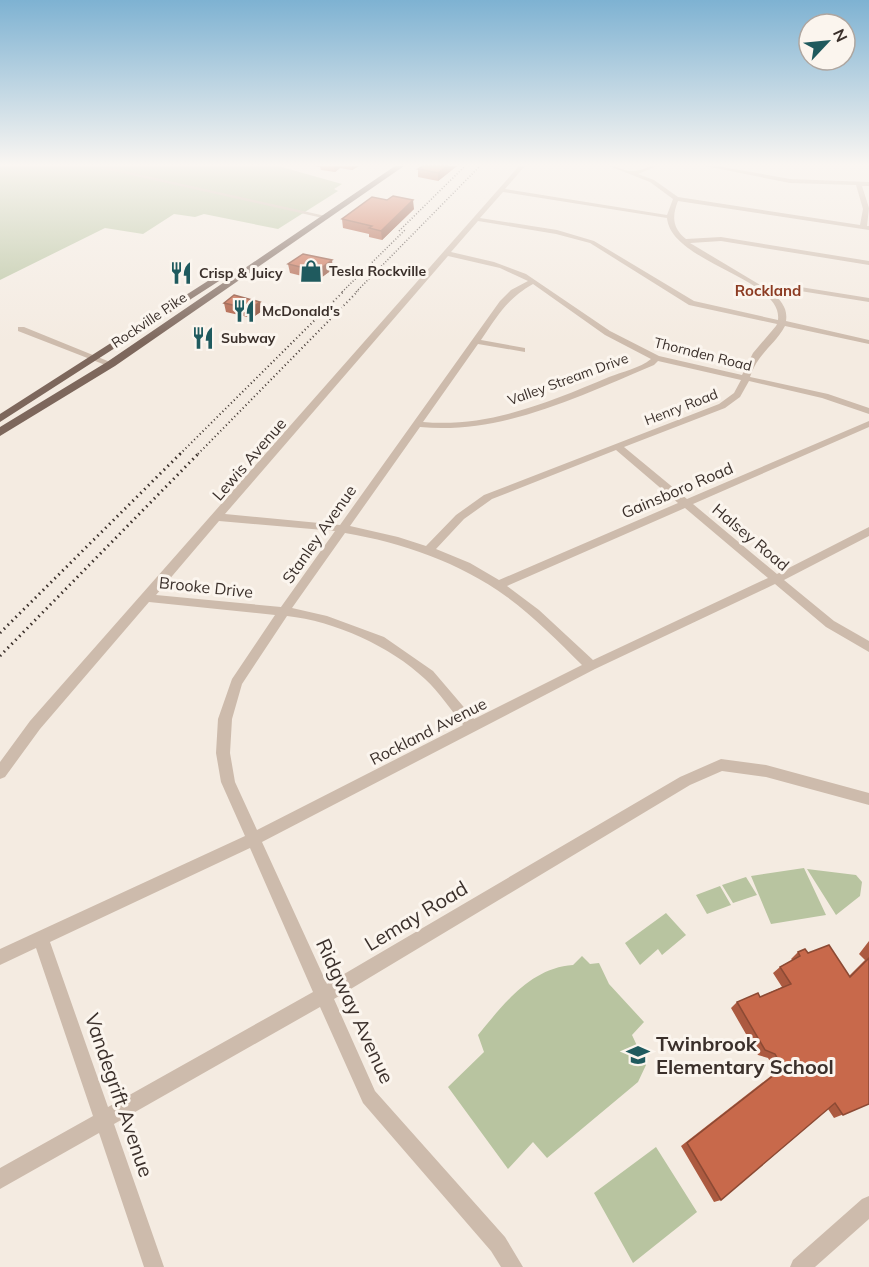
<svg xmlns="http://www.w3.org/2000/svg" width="869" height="1267" font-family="Mulish,sans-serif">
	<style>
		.green { fill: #b8c4a0 }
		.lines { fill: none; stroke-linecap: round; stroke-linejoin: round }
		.street { fill: #cdbbac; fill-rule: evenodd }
		.primary { fill: #7d675c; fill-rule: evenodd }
		.rail-far2 { stroke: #3b302b; stroke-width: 1.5; stroke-dasharray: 1 2; stroke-linecap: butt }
		.rail-far1 { stroke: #3b302b; stroke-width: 2; stroke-dasharray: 1 3; stroke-linecap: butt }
		.rail { stroke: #3b302b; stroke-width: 3; stroke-dasharray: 1.5 4; stroke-linecap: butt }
		.wall { fill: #ac5a40 }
		.shaded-wall { fill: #8c4a34 }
		.building { fill: #c8694b; stroke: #8c4a34; stroke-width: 1.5 }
		.labels { text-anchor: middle; stroke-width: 6; stroke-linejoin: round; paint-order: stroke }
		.far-poi-label { font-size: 14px; font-weight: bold; fill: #3b302b; stroke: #fbf5ee; text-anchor: start }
		.far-street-label { font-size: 14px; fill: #3b302b; stroke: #fbf5ee }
		.far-neighbourhood-label { font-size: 15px; font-weight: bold; fill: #8c3b22; stroke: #fbf5ee }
		.street-label { font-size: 16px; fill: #3b302b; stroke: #fbf5ee }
		.near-street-label { font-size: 20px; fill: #3b302b; stroke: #fbf5ee }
		.near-poi-label { font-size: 20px; font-weight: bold; fill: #3b302b; stroke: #fbf5ee; text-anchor: start }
	</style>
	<rect width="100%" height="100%" fill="#f4ebe1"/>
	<path class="green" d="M0,166H278L342,184L334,189L338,191L278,229L204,214L195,217L174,214L143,234L105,228L0,280Z
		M804,868L826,915L771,924L751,876Z
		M807,869L856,875L862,882L860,896L836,915Z
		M746,877L757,895L733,903L722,885Z
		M720,886L731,905L707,914L696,895Z
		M666,913L686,935L662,955L658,949L640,965L625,943Z
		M582,956L590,964L599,963L609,984L644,1022L632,1035L646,1065L638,1082L547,1158L533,1142L508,1169L448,1087L484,1052L478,1035C503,1005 530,968 573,965Z
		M656,1147L697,1212L633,1263L594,1193Z"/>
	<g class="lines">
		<path class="street" d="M91,166H102L330,217L327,219Z
			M519,166H525L505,189L667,215L673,199L650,182L609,166C617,166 625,172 633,171C641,171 648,166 657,166L638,174L654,180L678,197L860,225L863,209L856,185L790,183L705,166H717L790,179L869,182V186H862L869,208L867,226H869V230L678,201C672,216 672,228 686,239L721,237L869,261V265L721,241L690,243L767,289L794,286L869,298V302L794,290L772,292C781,301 788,308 786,321L869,340V344L785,326C774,346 758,353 750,377L828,394L869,408V414L822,398L749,381L740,397L725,408L624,447L687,499L869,421V427L693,504L777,574L869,527V536L784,580L834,621L869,641V652L826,627L775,584L595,669L262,842L327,984L680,777L721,759L766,765L869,793V805L766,777L722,771L690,785L334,999L375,1091L505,1237L523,1267H501L491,1251L363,1103L320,1007L114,1124L164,1267H144L99,1133L0,1189V1168L93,1116L36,948L0,965V949L245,836L221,782L216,753L218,719L232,679L275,615L149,602L40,729L5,777L0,779V762L30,721ZM503,192L667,218C671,263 783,278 778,320L694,301L594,241L557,230L480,218ZM478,221L556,234L590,243L689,305L777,324L776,326L753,353L742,375L659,356L610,331L526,274L494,262L451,252ZM448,256L500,268L528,281L511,290L500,301L340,525L225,514ZM533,284L605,335L651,359C640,368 622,372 609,377C550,402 488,428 423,422L478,344L525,352V348L481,340C498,315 507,299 533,284ZM658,361L741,380L734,393L719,404L484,495L456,515L426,546L398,537L350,526L420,427C502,435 580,396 654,365ZM616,450L678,503L499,580L470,563L436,549L464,519L492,499ZM685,508L768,578L593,660L539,610L507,586ZM219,521L335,531L281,607L156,595ZM345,533C403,543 459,562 507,597C534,617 558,641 582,665L474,719L433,671L384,637L327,616L292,608ZM287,616C334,621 390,646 425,679C439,692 451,710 463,725L257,830L235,782L230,753L232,719L242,684ZM250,848L313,992L108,1107L50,942Z
			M18,327H24L115,364L108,366L18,331Z
			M869,1196V1219L815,1267H790L793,1260L862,1199Z"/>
		<path class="primary" d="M395,166H404L115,366L0,436V427L107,362Z
			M225,270L233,272L0,422V414Z"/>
		<path class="rail-far2" d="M399,231L465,166
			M342,292L406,229
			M356,292L480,166"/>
		<path class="rail-far1" d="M180,454L344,291
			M198,454L358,291"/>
		<path class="rail" d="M0,633L182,452
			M0,656L200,452"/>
	</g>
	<path class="wall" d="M314,166H359L352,170L340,168L335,172L321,170L320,167Z
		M457,166L438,181L418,177V169Z
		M414,209L382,240L369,237V234L343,228L342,219Z
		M288,264L333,269L318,280L290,273Z
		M224,303L262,311L252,318L226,312Z
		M869,941V1104L834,1118L828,1109L721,1200L714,1202L681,1146L776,1072L768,1058L758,1055L731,1008L737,1002L760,997L782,987L773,973L780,967L792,960L791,959L798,952L808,953L849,976L865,960L859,954Z"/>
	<path class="shaded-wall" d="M334,166H340V168L335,172Z
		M352,166H359L352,170Z
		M447,166H457L438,181V173Z
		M413,200L414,209L382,240L381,231Z
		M332,260L333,269L318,280L317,271Z
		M260,302L262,311L252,318L250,309Z"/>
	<path class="building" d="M423,166H447L438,173L418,169Z
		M393,196L413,200L381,231L369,228L372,226L342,219L372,197L387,200Z
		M303,254L332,260L317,271L288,264Z
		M234,295L260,302L250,309L224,303Z
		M829,945L850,977L869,958V1104L843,1115L835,1103L721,1200L687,1143L783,1068L775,1054L765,1050L737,1002L758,993L760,997L791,984L780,967L800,956L798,952L805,949L808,953Z"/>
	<linearGradient id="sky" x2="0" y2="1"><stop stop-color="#7eb2d2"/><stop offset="0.48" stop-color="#faf6f2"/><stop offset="1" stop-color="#faf6f2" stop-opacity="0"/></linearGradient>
	<rect width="869" height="343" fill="url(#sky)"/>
	<defs>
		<g id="shop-bare" transform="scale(1.8)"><path d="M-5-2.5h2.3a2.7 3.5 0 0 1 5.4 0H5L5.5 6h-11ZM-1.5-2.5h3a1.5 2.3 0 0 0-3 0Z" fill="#1f5a5e" stroke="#fbf5ee" stroke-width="2.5" paint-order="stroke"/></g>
		<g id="restaurant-bare" transform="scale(1.8)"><path d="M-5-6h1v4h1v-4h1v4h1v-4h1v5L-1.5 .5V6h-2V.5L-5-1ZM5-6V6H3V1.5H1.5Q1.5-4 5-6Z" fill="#1f5a5e" stroke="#fbf5ee" stroke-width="2.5" paint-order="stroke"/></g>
		<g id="school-bare" transform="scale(1.8)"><path d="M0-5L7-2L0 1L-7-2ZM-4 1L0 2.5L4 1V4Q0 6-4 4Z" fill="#1f5a5e" stroke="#fbf5ee" stroke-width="2.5" paint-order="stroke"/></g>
	</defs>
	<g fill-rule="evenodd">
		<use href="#shop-bare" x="311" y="271"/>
		<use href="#restaurant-bare" x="181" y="273"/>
		<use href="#restaurant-bare" x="244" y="311"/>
		<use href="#restaurant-bare" x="203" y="338"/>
		<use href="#school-bare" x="638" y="1055"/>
	</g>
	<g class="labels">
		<g class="far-poi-label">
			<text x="329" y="276">Tesla Rockville</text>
			<text x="199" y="278">Crisp &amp; Juicy</text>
			<text x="262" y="316">McDonald's</text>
			<text x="221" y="343">Subway</text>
		</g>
		<g class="far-street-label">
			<text transform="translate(149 320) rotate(-34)" y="5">Rockville Pike</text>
			<text transform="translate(703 354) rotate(14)" y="5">Thornden Road</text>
			<text transform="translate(568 379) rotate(-20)" y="5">Valley Stream Drive</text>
			<text transform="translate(681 407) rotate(-21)" y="5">Henry Road</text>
		</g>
		<g class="far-neighbourhood-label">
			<text x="768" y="296">Rockland</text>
		</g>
		<g class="street-label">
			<text transform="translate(249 459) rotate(-49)" y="6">Lewis Avenue</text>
			<text transform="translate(677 490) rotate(-23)" y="6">Gainsboro Road</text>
			<text transform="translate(319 534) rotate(-55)" y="6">Stanley Avenue</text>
			<text transform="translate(751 537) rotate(40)" y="6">Halsey Road</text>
			<text transform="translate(206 587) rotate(6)" y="6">Brooke Drive</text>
			<text transform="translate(428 731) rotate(-27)" y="6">Rockland Avenue</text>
		</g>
		<g class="near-street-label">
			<text transform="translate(416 916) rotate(-31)" y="7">Lemay Road</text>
			<text transform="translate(355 1011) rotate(65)" y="7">Ridgway Avenue</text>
			<text transform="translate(119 1095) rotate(71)" y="7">Vandegrift Avenue</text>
		</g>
		<g class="near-poi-label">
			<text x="656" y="1051">Twinbrook<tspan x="656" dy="23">Elementary School</tspan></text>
		</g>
	</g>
	<g transform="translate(827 42) rotate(64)"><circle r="28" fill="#fbf5ee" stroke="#aea6a0" stroke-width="1.5"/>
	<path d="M0-4.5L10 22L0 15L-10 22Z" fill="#1f5a5e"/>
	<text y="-9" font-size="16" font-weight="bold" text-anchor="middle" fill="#3b302b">N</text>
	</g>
</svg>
